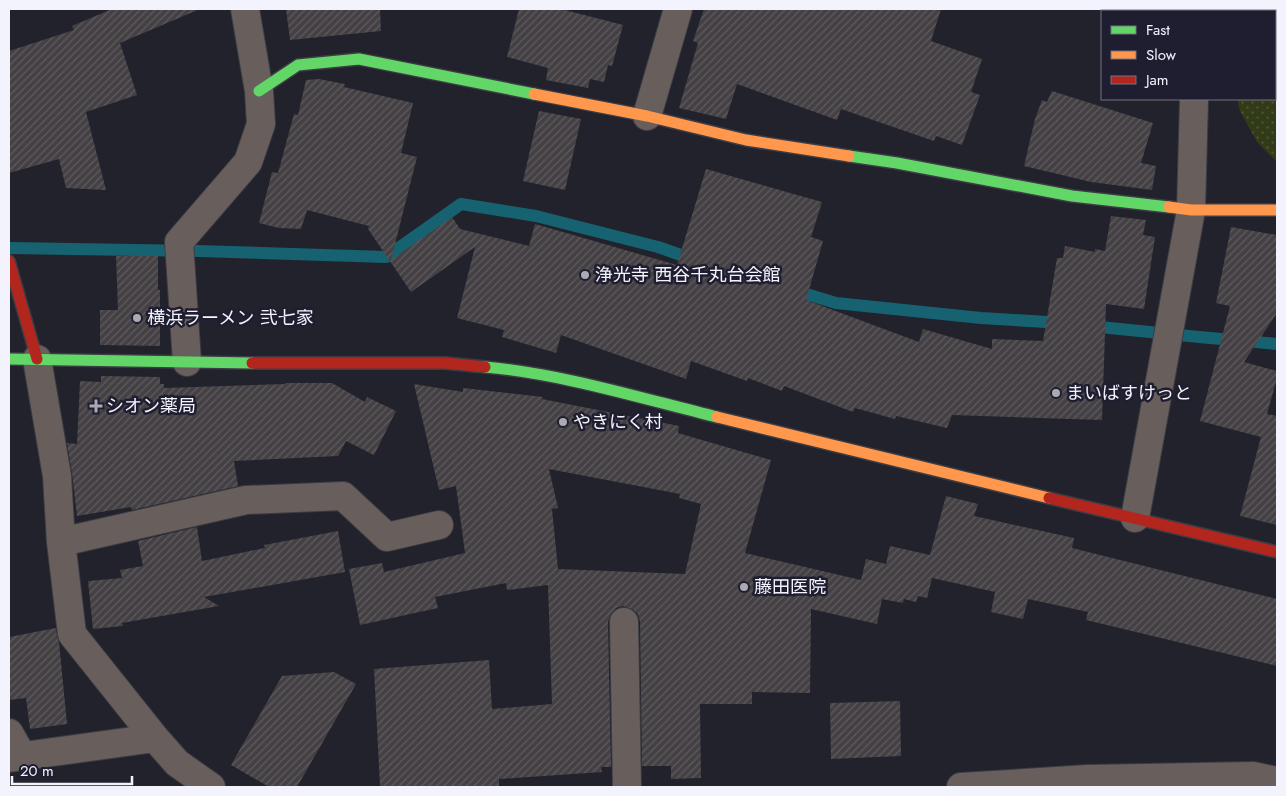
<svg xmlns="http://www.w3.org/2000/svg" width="1286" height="796" font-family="Jost,'Noto Sans JP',sans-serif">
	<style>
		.grass { fill: url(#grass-dots) }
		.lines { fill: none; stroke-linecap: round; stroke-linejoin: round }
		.stream { stroke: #166271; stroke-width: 12 }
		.building { fill: url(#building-hatch); fill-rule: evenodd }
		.street-casing { stroke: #3c3c44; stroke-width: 30 }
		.fast-casing { stroke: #3c3c44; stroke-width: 14 }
		.slow-casing { stroke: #3c3c44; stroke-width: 14 }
		.jam-casing { stroke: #3c3c44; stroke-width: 14 }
		.street { stroke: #685f5c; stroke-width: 28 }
		.fast { stroke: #63d668; stroke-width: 11 }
		.slow { stroke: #ff974d; stroke-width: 11 }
		.jam { stroke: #b3261e; stroke-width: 11 }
		.poi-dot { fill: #aaaab4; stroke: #1f1e30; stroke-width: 2 }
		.labels { text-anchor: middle; stroke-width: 5; stroke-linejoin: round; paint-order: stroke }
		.poi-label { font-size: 18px; fill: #f3f3fe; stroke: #1f1e30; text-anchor: start }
	</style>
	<defs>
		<pattern id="grass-dots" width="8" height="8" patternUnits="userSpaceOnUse" patternTransform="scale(1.25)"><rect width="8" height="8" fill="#313b18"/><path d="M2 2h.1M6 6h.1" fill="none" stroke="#4f583b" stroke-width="1.8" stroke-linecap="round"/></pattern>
		<pattern id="building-hatch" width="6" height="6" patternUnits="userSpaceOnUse" patternTransform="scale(1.25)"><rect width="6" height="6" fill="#444044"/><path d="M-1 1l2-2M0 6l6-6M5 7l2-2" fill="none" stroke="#5f5c60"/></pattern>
	</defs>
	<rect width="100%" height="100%" fill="#22222c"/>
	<path class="grass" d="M1229,9H1276L1277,162L1257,142L1240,111L1237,99H1275V11H1229Z"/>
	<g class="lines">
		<path class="stream" d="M9,248L198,251L386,257L461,204L536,216L658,247L695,260
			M793,290L836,303L981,318L1063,323
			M1090,326L1199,337L1277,344"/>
	</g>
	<path class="building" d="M112,9H200L120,43L137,95L86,112L106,190L66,188L59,159L9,173V51L74,30L72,26Z
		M286,9H380L381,31L290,40Z
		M519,9H561L623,25L612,66L608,65L604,82L590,79L588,88L546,80L548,68L507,57Z
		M704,9H941L931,41L982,59L971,92L980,95L962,145L936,136L934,141L841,109L837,120L737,84L726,119L679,108L698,43L693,41Z
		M319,79L345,84L344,87L413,103L401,153L417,157L391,260L452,217L460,229L529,246L535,224L677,265L706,169L822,202L811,237L823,241L806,300L919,342L923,329L992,349V339L1043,341L1057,258H1063L1065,246L1095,252V249L1105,251L1111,216L1146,220L1143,235L1155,237L1144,309L1106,304L1102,420L952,415L947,428L896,416L895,419L855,408L853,412L784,386L782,391L748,378L747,381L691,361L686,379L561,335L556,353L502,337L504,330L457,318L475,247L411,292L368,229L369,226L307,210L301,229L279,228L259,223L272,172L278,173L294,114L298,115L306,80Z
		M1052,91L1153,123L1141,163L1156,166L1152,190L1091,182L1024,166L1035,119L1042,100L1047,102Z
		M539,111L581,119L565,190L523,181Z
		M1231,227L1277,235V313L1244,362L1277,371V378L1267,414L1277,416V525L1240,516L1261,437L1200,421L1230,306L1216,303Z
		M116,256H158V290H160V346L100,345V310H118Z
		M101,376L160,377V384H164V388L285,384V383H332L365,402L367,397L396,411L374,455L346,441L338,456L234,461L238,486L132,510L131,507L77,516L72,473L67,443L77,444L80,381L101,382Z
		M414,384L463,392V388L543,397L542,399L679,426L678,433L771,460L745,553L861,580L866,559L886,564L890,546L930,555L946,496L978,504L974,516L1074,538L1072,548L1277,599V666L1086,620L1088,612L1028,599L1023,619L991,612L995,592L932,578L927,598L918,596L916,602L904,599L903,603L882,599L877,624L811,609L810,693L752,692V704H700L701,778L671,779V766H642L640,622L638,614L632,609L623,606L616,608L611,614L608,622L611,767H601L602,772L499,779V787H380L374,669L489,660L492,709L552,704L548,585L507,590L506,583L435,597L438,608L360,625L349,569L382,563L384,572L465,553L456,486L439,490ZM549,469L680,494L679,498L701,504L685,574L558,569L552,509L558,508Z
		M197,527L202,561L265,548L264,545L338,531L345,572L204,597L219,606L122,623L123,626L93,629L88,581L122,578L120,570L143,566L138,541Z
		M56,628L57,636L59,642L67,724L30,729L26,698L9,700V637Z
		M334,672L356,684L297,787H269L231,765L282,676Z
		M900,701L901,756L831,759L830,703Z"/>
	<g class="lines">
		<g class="street-casing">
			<path id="street" d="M1196,11V9
				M647,116L678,9
				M37,359L57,476L61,542L72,634L155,738L177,763L211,787
				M187,362L179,242L248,162L261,124L259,91L245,9
				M1135,518L1191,210L1194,99
				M61,542L246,500L343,496L387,537L439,525
				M624,622L627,787
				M9,733L22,756
				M9,758L155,738
				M961,787L1088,779L1253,776L1277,781"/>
		</g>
		<g class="fast-casing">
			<path id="fast" d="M259,91L298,65L359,59L534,94
				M849,156L897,163L1072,196L1169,207
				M9,359L252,363
				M485,367C563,374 640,398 717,417"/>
		</g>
		<g class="slow-casing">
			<path id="slow" d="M534,94L647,116L746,140L849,156
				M1169,207L1191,210H1277
				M717,417L1049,498"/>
		</g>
		<g class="jam-casing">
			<path id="jam" d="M9,261L37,359
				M252,363H445L485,367
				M1049,498L1277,552"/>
		</g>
		<use href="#street" class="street"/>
		<use href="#fast" class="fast"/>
		<use href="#slow" class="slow"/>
		<use href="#jam" class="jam"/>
	</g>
	<g class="poi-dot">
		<circle cx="585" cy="275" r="5"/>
		<circle cx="137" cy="318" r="5"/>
		<circle cx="1056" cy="393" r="5"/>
		<path d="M93.5 398.5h5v5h5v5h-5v5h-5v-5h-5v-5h5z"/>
		<circle cx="563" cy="422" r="5"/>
		<circle cx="744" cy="587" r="5"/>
	</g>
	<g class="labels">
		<g class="poi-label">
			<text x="595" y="281">浄光寺 西谷千丸台会館</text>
			<text x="147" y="324">横浜ラーメン 弐七家</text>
			<text x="1066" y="399">まいばすけっと</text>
			<text x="106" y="412">シオン薬局</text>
			<text x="573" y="428">やきにく村</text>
			<text x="754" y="593">藤田医院</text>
		</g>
	</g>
	<rect width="1286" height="796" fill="none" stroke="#f3f3fe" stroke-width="20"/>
	<rect x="1101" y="10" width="175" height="90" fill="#1f1e30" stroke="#747382"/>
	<rect x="1111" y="26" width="25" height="8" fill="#63d668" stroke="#747382"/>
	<text x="1146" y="35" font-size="15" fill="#f3f3fe">Fast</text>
	<rect x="1111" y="51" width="25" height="8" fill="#ff974d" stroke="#747382"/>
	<text x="1146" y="60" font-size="15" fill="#f3f3fe">Slow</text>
	<rect x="1111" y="76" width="25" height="8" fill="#b3261e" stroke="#747382"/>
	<text x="1146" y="85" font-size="15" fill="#f3f3fe">Jam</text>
	<path d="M12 776v8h120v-8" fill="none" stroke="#f3f3fe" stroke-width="2.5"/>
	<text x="20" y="776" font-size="15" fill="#f3f3fe" stroke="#1f1e30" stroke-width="4" paint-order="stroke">20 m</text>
</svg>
